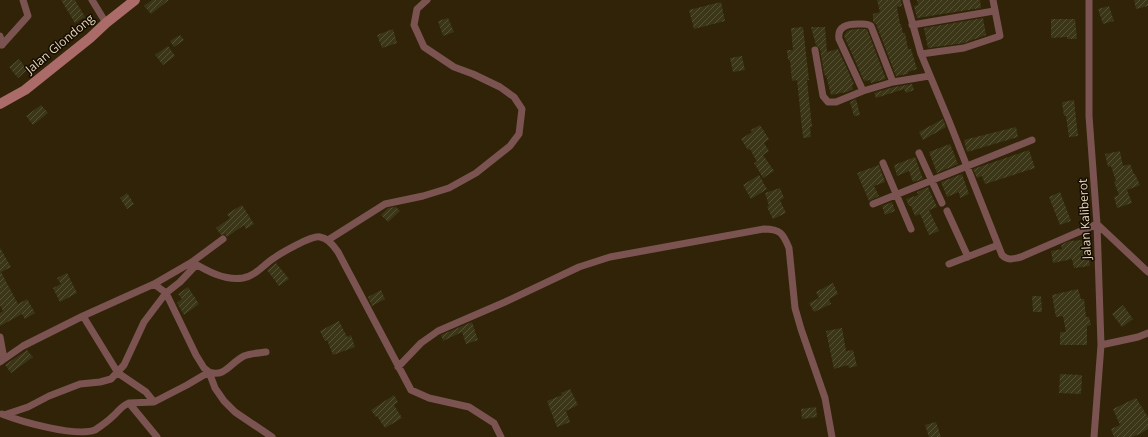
<svg xmlns="http://www.w3.org/2000/svg" width="1148" height="437" font-family="'Open Sans',sans-serif">
	<style>
		.building { fill: url(#building-hatch) }
		.lines { fill: none; stroke-linecap: round; stroke-linejoin: round }
		.minor { stroke: #7b5351; stroke-width: 7 }
		.secondary { stroke: #ab6b69; stroke-width: 10 }
		.labels { text-anchor: middle; stroke-width: 3; stroke-linejoin: round; paint-order: stroke }
		.street-label { font-size: 12px; fill: #e6d8be; stroke: #160c00 }
	</style>
	<defs>
		<pattern id="building-hatch" width="6" height="6" patternUnits="userSpaceOnUse"><rect width="6" height="6" fill="#3a3617"/><path d="M-1 1l2-2M0 6l6-6M5 7l2-2" fill="none" stroke="#565237"/></pattern>
	</defs>
	<rect width="100%" height="100%" fill="#302307"/>
	<path class="building" d="M61,0H75L85,17L75,23Z
		M152,0H169L151,14L144,6Z
		M877,0H901L902,6L897,7L900,24H901L903,33H905L908,49H911L917,69L908,72V74L896,76L876,24L873,22V14L880,12Z
		M917,0H980L981,8L917,18L914,6L918,5Z
		M1134,0H1148V6L1136,9Z
		M721,2L725,21L694,29L689,10Z
		M1109,6L1114,21L1103,24L1098,9Z
		M448,18L454,32L443,36L438,21Z
		M983,18L986,35L964,43L928,48L924,28Z
		M1051,19H1075L1077,39H1067V37L1051,38Z
		M803,27L809,80H807L812,127H810L811,137L803,138L797,80L792,81L790,60H788L787,50H793L791,28Z
		M811,27H825L827,52L838,49L854,84L852,85L853,89L847,92L831,95L826,75L825,76L824,73L820,49L816,45Z
		M393,29L397,43L382,48L377,35Z
		M855,29H867L886,79L871,83L870,80L864,81L844,36L847,31Z
		M180,35L184,40L174,47L170,41Z
		M168,46L175,56L163,65L155,55Z
		M742,56L745,70L733,72L730,58Z
		M19,59L27,70L18,78L9,67Z
		M912,84L914,90L906,93L904,89L876,98L874,93L894,87Z
		M856,99L860,115L854,116L850,102Z
		M1074,100L1078,136L1069,137L1066,116H1064L1062,102Z
		M41,105L48,113L33,125L26,116Z
		M943,119L946,127L923,140L919,132Z
		M760,125L769,139L764,143L769,151L763,155L774,171L763,178L754,163L757,162L750,149L748,150L741,139L752,132L751,130Z
		M1016,127L1018,137L967,152L964,140Z
		M950,144L958,164L937,173L929,152Z
		M1029,150L1035,168L985,184L982,176L977,178L973,169Z
		M1120,151L1123,166L1130,164L1134,174H1135L1140,185L1127,190L1132,203L1117,208L1114,197L1119,195L1114,182L1116,181L1111,166L1108,167L1105,154Z
		M915,157L923,179L913,182L909,171L897,176L894,165Z
		M879,165L885,182L874,186L879,196L869,201L857,173Z
		M962,174L969,194L960,198L959,192L947,197L941,182Z
		M759,175L767,189L751,199L743,185Z
		M928,187L937,207L929,210L939,231L929,235L920,214L915,216L911,206H909L906,199L918,195L917,192Z
		M780,188L784,198L780,200L786,213L773,219L767,207L769,206L765,193Z
		M1060,192L1071,221L1060,225L1049,197Z
		M127,193L134,204L127,209L120,198Z
		M892,202L895,211L885,215L882,206Z
		M242,205L254,224L246,229L244,225L227,237L225,234L221,235L216,228L230,218L227,214Z
		M396,207L400,211L388,222L381,215L388,208Z
		M1082,240L1084,254L1088,253L1090,266L1074,268L1072,259L1053,263L1051,251L1062,249L1061,245L1069,241Z
		M0,248L11,267L1,272L18,304L27,299L35,313L25,319L22,314L0,326V313L3,311L0,305Z
		M276,263L289,279L279,286L267,270Z
		M67,273L77,293L60,302L53,288L61,284L57,278Z
		M833,283L838,294L829,299L831,304L814,312L809,303L819,298L816,292Z
		M188,287L199,304L184,315L177,303L182,299L178,294Z
		M1078,289L1081,299H1084L1086,317H1089L1091,325L1087,326V345H1060V332H1066L1063,316L1056,317L1052,295Z
		M381,290L385,299L372,306L368,297Z
		M1032,296H1041L1042,312H1033Z
		M1123,305L1133,319L1122,327L1112,314Z
		M339,321L347,337L351,335L355,347L333,355L327,340L325,341L320,331Z
		M472,322L478,340L466,344L462,332L443,341L441,335Z
		M842,328L846,351L853,350L857,366L849,368L848,365L834,369L826,331Z
		M27,350L33,357L11,373L5,365Z
		M1060,374L1082,375L1081,394L1059,393Z
		M570,389L578,405L566,411L570,422L557,427L547,401L562,395L561,393Z
		M394,395L398,402L394,405L402,418L385,428L377,416L376,417L371,410Z
		M1136,398L1148,417V429L1140,434L1131,437H1114L1111,429L1120,425L1113,409Z
		M816,407L817,417L802,419L801,409Z
		M936,422L941,437H929L925,425Z"/>
	<g class="lines">
		<path class="minor" d="M92,0L106,23
			M906,0L921,54L949,121L1002,255C1008,261 1013,259 1021,257L1097,224L1148,272
			M1089,0V116L1097,224L1101,345L1094,437
			M912,25L994,11
			M0,36L2,45H0
			M2,45L28,16L23,0
			M815,50L823,96L828,102H836L863,91L893,82L929,76
			M921,54L964,48L1000,36L993,0
			M863,91L839,39C837,26 848,24 858,24C863,24 867,23 871,26L893,82
			M919,153L942,203
			M883,163L911,229
			M873,204L1032,140
			M947,211L968,257
			M328,240L385,204L423,196L449,188L476,173L510,146L519,134L522,109L514,97L500,87L473,74L454,67L424,47L414,25L417,9L427,0
			M192,262C207,271 225,281 243,278C257,275 263,265 274,258C281,253 312,235 320,237C328,238 334,246 338,252L411,390L429,398L469,407L494,423L501,437
			M949,264L998,245
			M154,284L166,293L196,355L204,368L209,372L215,388L224,401L235,412L272,437
			M83,316L118,373L146,392L154,402L187,385L209,372C225,378 231,362 244,356C251,353 259,353 266,352
			M0,337L4,359
			M1101,345L1138,337L1148,333
			M0,362L23,346L83,316L154,284L192,262L223,239
			M398,367L421,343L438,331L505,302L579,267L610,257L764,229C780,229 783,233 789,248L795,308L801,329L825,398L832,437
			M129,403L154,402
			M2,414C22,422 75,437 95,430C101,426 107,422 112,417C118,412 121,406 129,403L157,437
			M4,415L28,407L49,396L80,384L100,382L111,379L124,365L144,322L166,293L180,282L196,265"/>
		<path class="secondary" d="M0,104L25,90L90,38L106,23L135,0"/>
	</g>
	<g class="labels">
		<g class="street-label">
			<text transform="translate(60 44) rotate(-40)" y="4">Jalan Glondong</text>
			<text transform="translate(1085 219) rotate(-93)" y="4">Jalan Kaliberot</text>
		</g>
	</g>
</svg>
